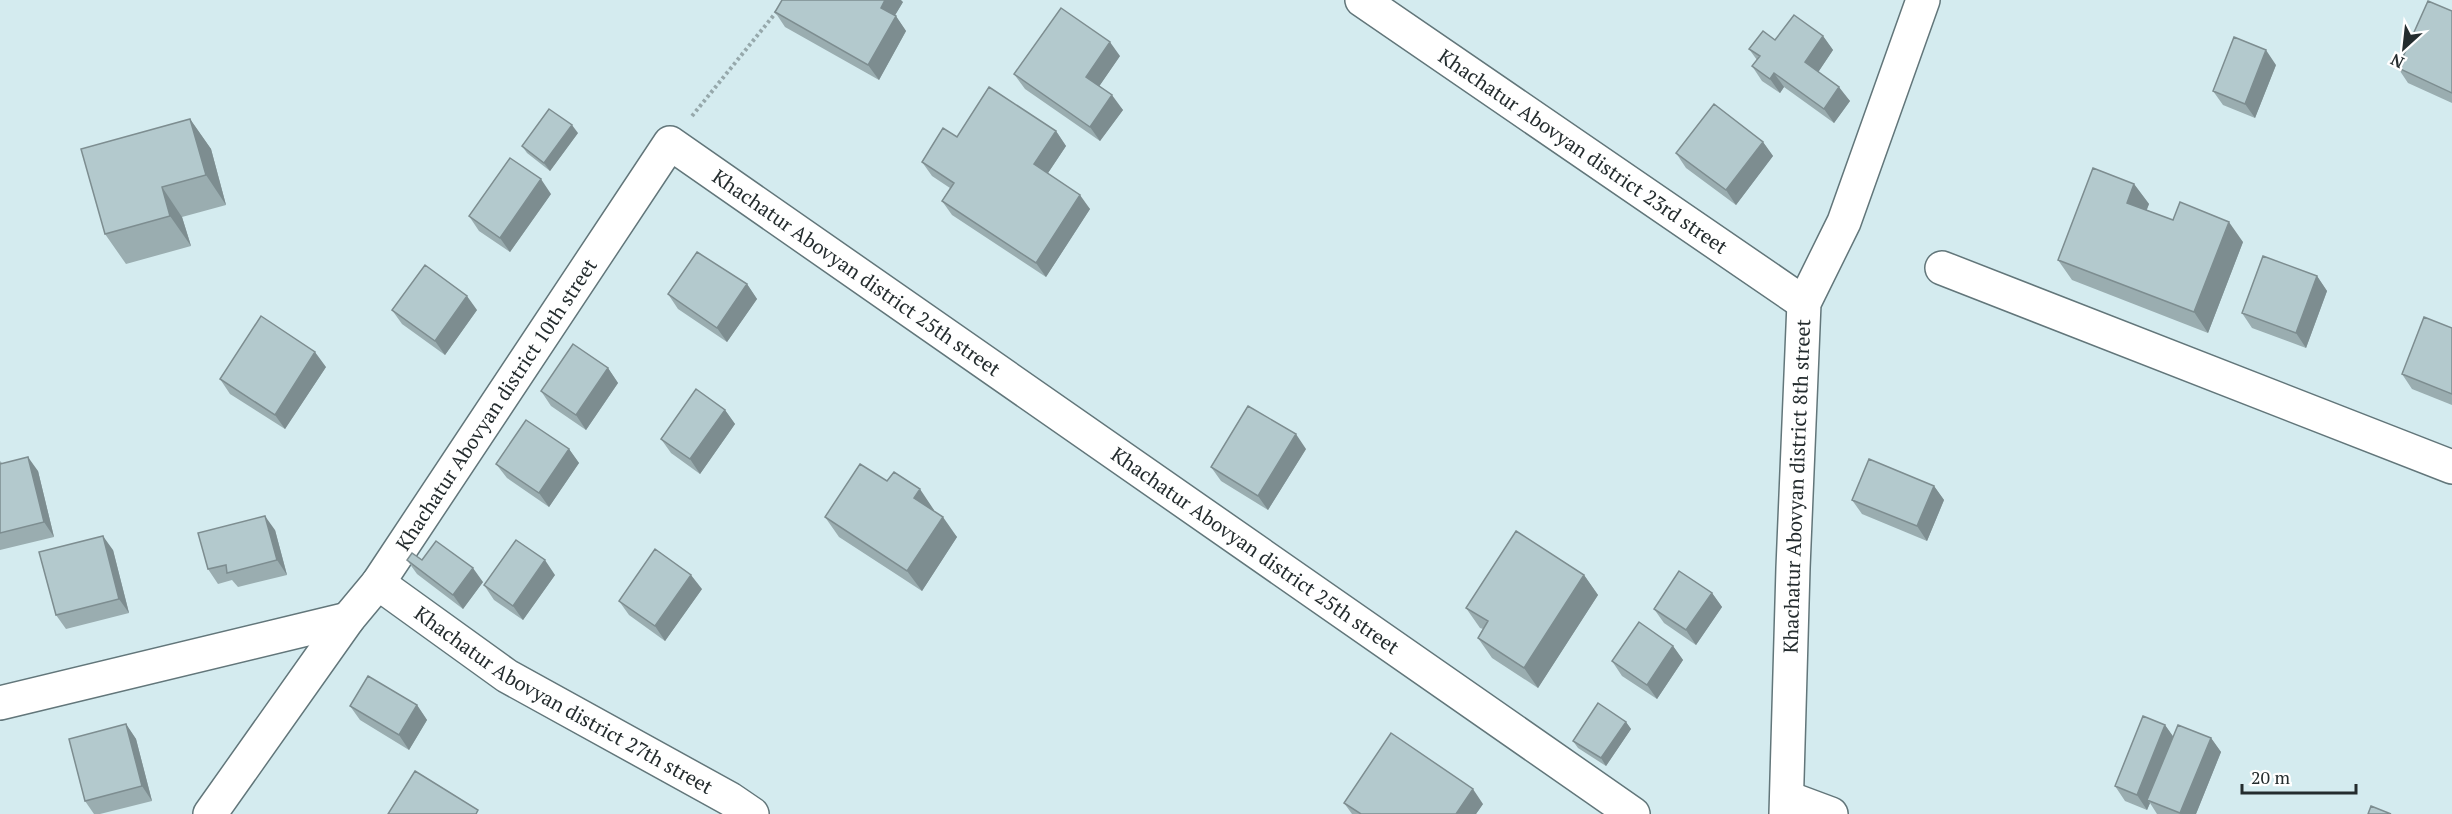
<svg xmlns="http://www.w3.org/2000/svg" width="2452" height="814" font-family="'PT Serif',serif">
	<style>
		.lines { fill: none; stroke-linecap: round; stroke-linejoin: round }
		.minor-casing { stroke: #62767a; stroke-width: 36 }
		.path { stroke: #96a8ab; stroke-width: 4; stroke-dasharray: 3 3; stroke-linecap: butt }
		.minor { stroke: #fff; stroke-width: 33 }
		.wall { fill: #9aadb0 }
		.shaded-wall { fill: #7d8d90 }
		.building { fill: #b3c9cd; stroke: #7d8d90; stroke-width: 1.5 }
		.labels { text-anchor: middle; stroke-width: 4.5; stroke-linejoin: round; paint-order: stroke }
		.street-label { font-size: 20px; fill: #242c2e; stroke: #fff }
	</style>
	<rect width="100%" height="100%" fill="#d4ebef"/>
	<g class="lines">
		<g class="minor-casing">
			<g id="minor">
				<path id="s1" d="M1362,0L1804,303"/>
				<path d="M1942,268L2452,467"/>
				<path id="s2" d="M378,583L507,676L730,799L752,814"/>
				<path d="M0,703L348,619"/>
				<path d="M1788,798L1831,814"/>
				<path id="s3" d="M210,814L348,619L378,583L670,143L1633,814"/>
				<path id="s4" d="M1786,814L1793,568L1804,303L1844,222L1923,0"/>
			</g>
		</g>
		<path class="path" d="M692,116L778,10"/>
		<use href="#minor" class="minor"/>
	</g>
	<path class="wall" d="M903,2L895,15L906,31L879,80L785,27L775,12Z
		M2452,11V103L2408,83L2398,68Z
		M1823,36L1833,50L1818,72L1850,101L1834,123L1784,87L1780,93L1762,81L1752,66L1757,60L1749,49L1775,40Z
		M1120,56L1099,86L1123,110L1100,141L1025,89L1014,74Z
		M2276,65L2255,118L2223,105L2213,91Z
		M190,119L211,149L226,205L182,217L191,246L126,264L105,234Z
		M1056,131L1066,146L1048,173L1090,209L1046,277L952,215L942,201L950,188L932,176L922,162L957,137Z
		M578,133L550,171L527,153L522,146Z
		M1763,142L1773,156L1736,205L1686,168L1676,153Z
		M2134,184L2149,204L2146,210L2173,220L2243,242L2208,333L2072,280L2058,260Z
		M551,194L510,252L479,231L469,216Z
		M2317,276L2327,291L2306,348L2252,328L2242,313Z
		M747,284L757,299L727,342L678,309L668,294Z
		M392,310H477L445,355L402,324Z
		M2452,328V405L2412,389L2402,374Z
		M326,367L285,429L230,394L220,379Z
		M608,368L618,383L586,430L551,406L541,391Z
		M725,410L735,424L700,474L671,453L661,439Z
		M569,449L579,463L549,507L507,478L496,464Z
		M1306,449L1268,510L1221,481L1211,467Z
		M0,461L2,463L38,471L54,537L0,550Z
		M887,481L934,510L933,511L957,537L922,591L839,537L825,517Z
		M1934,486L1944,500L1927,541L1862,514L1852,500Z
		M275,530L287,575L238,587L232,580L218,584L208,569Z
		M113,550L129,613L66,629L56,615Z
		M407,560H422L483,582L463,609L417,574Z
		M555,575L523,620L494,600L484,585Z
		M1584,575L1598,595L1538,688L1492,658L1478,638L1483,629L1480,628L1466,608Z
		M702,589L665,641L629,615L619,601Z
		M1712,593L1722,607L1696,645L1664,623L1654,609Z
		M1673,646L1683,660L1657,699L1622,676L1612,661Z
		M417,705L427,720L409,750L360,720L350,706Z
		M1626,722L1631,729L1606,766L1578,748L1573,741Z
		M126,724L136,739L152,801L100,814H94L85,801Z
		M2165,725L2173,737L2211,738L2221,752L2196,814H2157L2150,803L2147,810L2125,801L2115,786Z
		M1344,803L1483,804L1476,814H1352Z"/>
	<path class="shaded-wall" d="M885,0H901L903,2L891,22L881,8Z
		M896,16L906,31L879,80L868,65Z
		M1823,36L1833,50L1815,77L1805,62Z
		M1110,42L1120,56L1096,91L1086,77Z
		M2266,50L2276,65L2255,118L2245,104Z
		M1774,73L1784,87L1780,93L1770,79Z
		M1839,87L1850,101L1834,123L1824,109Z
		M1112,95L1123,110L1100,141L1090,127Z
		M190,119L211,149L226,205L206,175Z
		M572,125L578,133L550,171L544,163Z
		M1056,131L1066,146L1044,179L1034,164Z
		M1763,142L1773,156L1736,205L1726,190Z
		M541,179L551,194L510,252L500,238Z
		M2134,184L2149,204L2142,223L2127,203Z
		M162,187L182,217L191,246L170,216Z
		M1080,195L1090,209L1046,277L1036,263Z
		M2229,222L2243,242L2208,333L2194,312Z
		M2317,276L2327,291L2306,348L2296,333Z
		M747,284L757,299L727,342L717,328Z
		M467,296L477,310L445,355L435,341Z
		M315,352L326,367L285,429L275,415Z
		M608,368L618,383L586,430L576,415Z
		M725,410L735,424L700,474L690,459Z
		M1296,434L1306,449L1268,510L1258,496Z
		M569,449L579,463L549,507L539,493Z
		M28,457L38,471L54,537L44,522Z
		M1934,486L1944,500L1927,541L1917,526Z
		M920,489L934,510L929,518L914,498Z
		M265,516L275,530L287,575L277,560Z
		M943,517L957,537L922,591L907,571Z
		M103,536L113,550L129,613L119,599Z
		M545,560L555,575L523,620L513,606Z
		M473,568L483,582L463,609L453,595Z
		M691,575L702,589L665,641L655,626Z
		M1584,575L1598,595L1538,688L1524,668Z
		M1712,593L1722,607L1696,645L1686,630Z
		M1673,646L1683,660L1657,699L1647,685Z
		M417,705L427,720L409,750L399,735Z
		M1626,722L1631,729L1606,766L1601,758Z
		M126,724L136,739L152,801L142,786Z
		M2165,725L2175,739L2147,800L2150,803L2147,810L2137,795Z
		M2211,738L2221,752L2196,814H2180Z
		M1473,789L1483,804L1476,814H1456Z"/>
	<path class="building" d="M782,0H885L881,8L896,16L868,65L775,12Z
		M2428,1L2452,11V93L2398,68Z
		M1061,8L1110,42L1086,77L1112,95L1090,127L1014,74Z
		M1794,15L1823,36L1805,62L1839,87L1824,109L1774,73L1770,79L1752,66L1760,56L1749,49L1763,31L1775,40Z
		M2234,37L2266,50L2245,104L2213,91Z
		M989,87L1056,131L1034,164L1080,195L1036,263L942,201L954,183L922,162L943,128L957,137Z
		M1714,104L1763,142L1726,190L1676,153Z
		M549,109L572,125L544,163L522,146Z
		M190,119L206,175L162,187L170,216L105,234L81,149Z
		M510,158L541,179L500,238L469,216Z
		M2093,168L2134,184L2127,203L2173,220L2180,202L2229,222L2194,312L2058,260Z
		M697,252L747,284L717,328L668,294Z
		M2263,256L2317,276L2296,333L2242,313Z
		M425,265L467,296L435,341L392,310Z
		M261,316L315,352L275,415L220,379Z
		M2424,317L2452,328V394L2402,374Z
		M573,344L608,368L576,415L541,391Z
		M696,389L725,410L690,459L661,439Z
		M1248,406L1296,434L1258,496L1211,467Z
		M526,420L569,449L539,493L496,464Z
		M28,457L44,522L0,533V464Z
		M1869,459L1934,486L1917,526L1852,500Z
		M860,464L887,481L894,472L920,489L914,498L943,517L907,571L825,517Z
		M265,516L277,560L227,573L226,565L208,569L198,533Z
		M1516,531L1584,575L1524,668L1478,638L1488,621L1466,608Z
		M103,536L119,599L56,615L39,552Z
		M516,540L545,560L513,606L484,585Z
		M436,541L473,568L453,595L407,560L412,553L422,560Z
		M655,549L691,575L655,626L619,601Z
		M1679,571L1712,593L1686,630L1654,609Z
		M1639,622L1673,646L1647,685L1612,661Z
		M368,676L417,705L399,735L350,706Z
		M1598,703L1626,722L1601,758L1573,741Z
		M2143,716L2165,725L2137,795L2115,786Z
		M126,724L142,786L85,801L69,739Z
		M2178,725L2211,738L2180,813L2147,800Z
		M1391,733L1473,789L1456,814H1361L1344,803Z
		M415,771L478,810L476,814H388Z
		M2371,806L2391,814H2368Z"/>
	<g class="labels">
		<g class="street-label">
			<text dy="7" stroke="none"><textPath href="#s1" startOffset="268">Khachatur Abovyan district 23rd street</textPath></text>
			<text dy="7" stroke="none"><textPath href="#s3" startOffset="1041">Khachatur Abovyan district 25th street</textPath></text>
			<text dy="7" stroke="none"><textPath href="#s3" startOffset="500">Khachatur Abovyan district 10th street</textPath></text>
			<text dy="7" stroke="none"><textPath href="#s4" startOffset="328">Khachatur Abovyan district 8th street</textPath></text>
			<text dy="7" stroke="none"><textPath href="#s3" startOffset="1527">Khachatur Abovyan district 25th street</textPath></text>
			<text dy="7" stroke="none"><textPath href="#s2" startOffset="220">Khachatur Abovyan district 27th street</textPath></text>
		</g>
	</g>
	<g transform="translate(2404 48) rotate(207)" stroke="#ffffff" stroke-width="4.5" paint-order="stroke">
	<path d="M0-4.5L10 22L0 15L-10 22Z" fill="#242c2e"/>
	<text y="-9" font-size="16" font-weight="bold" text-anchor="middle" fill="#242c2e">N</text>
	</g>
	<path d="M2242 784v9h114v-9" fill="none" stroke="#242c2e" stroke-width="3"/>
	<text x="2251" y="784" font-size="18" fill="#242c2e" stroke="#ffffff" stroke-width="4.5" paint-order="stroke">20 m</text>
</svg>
